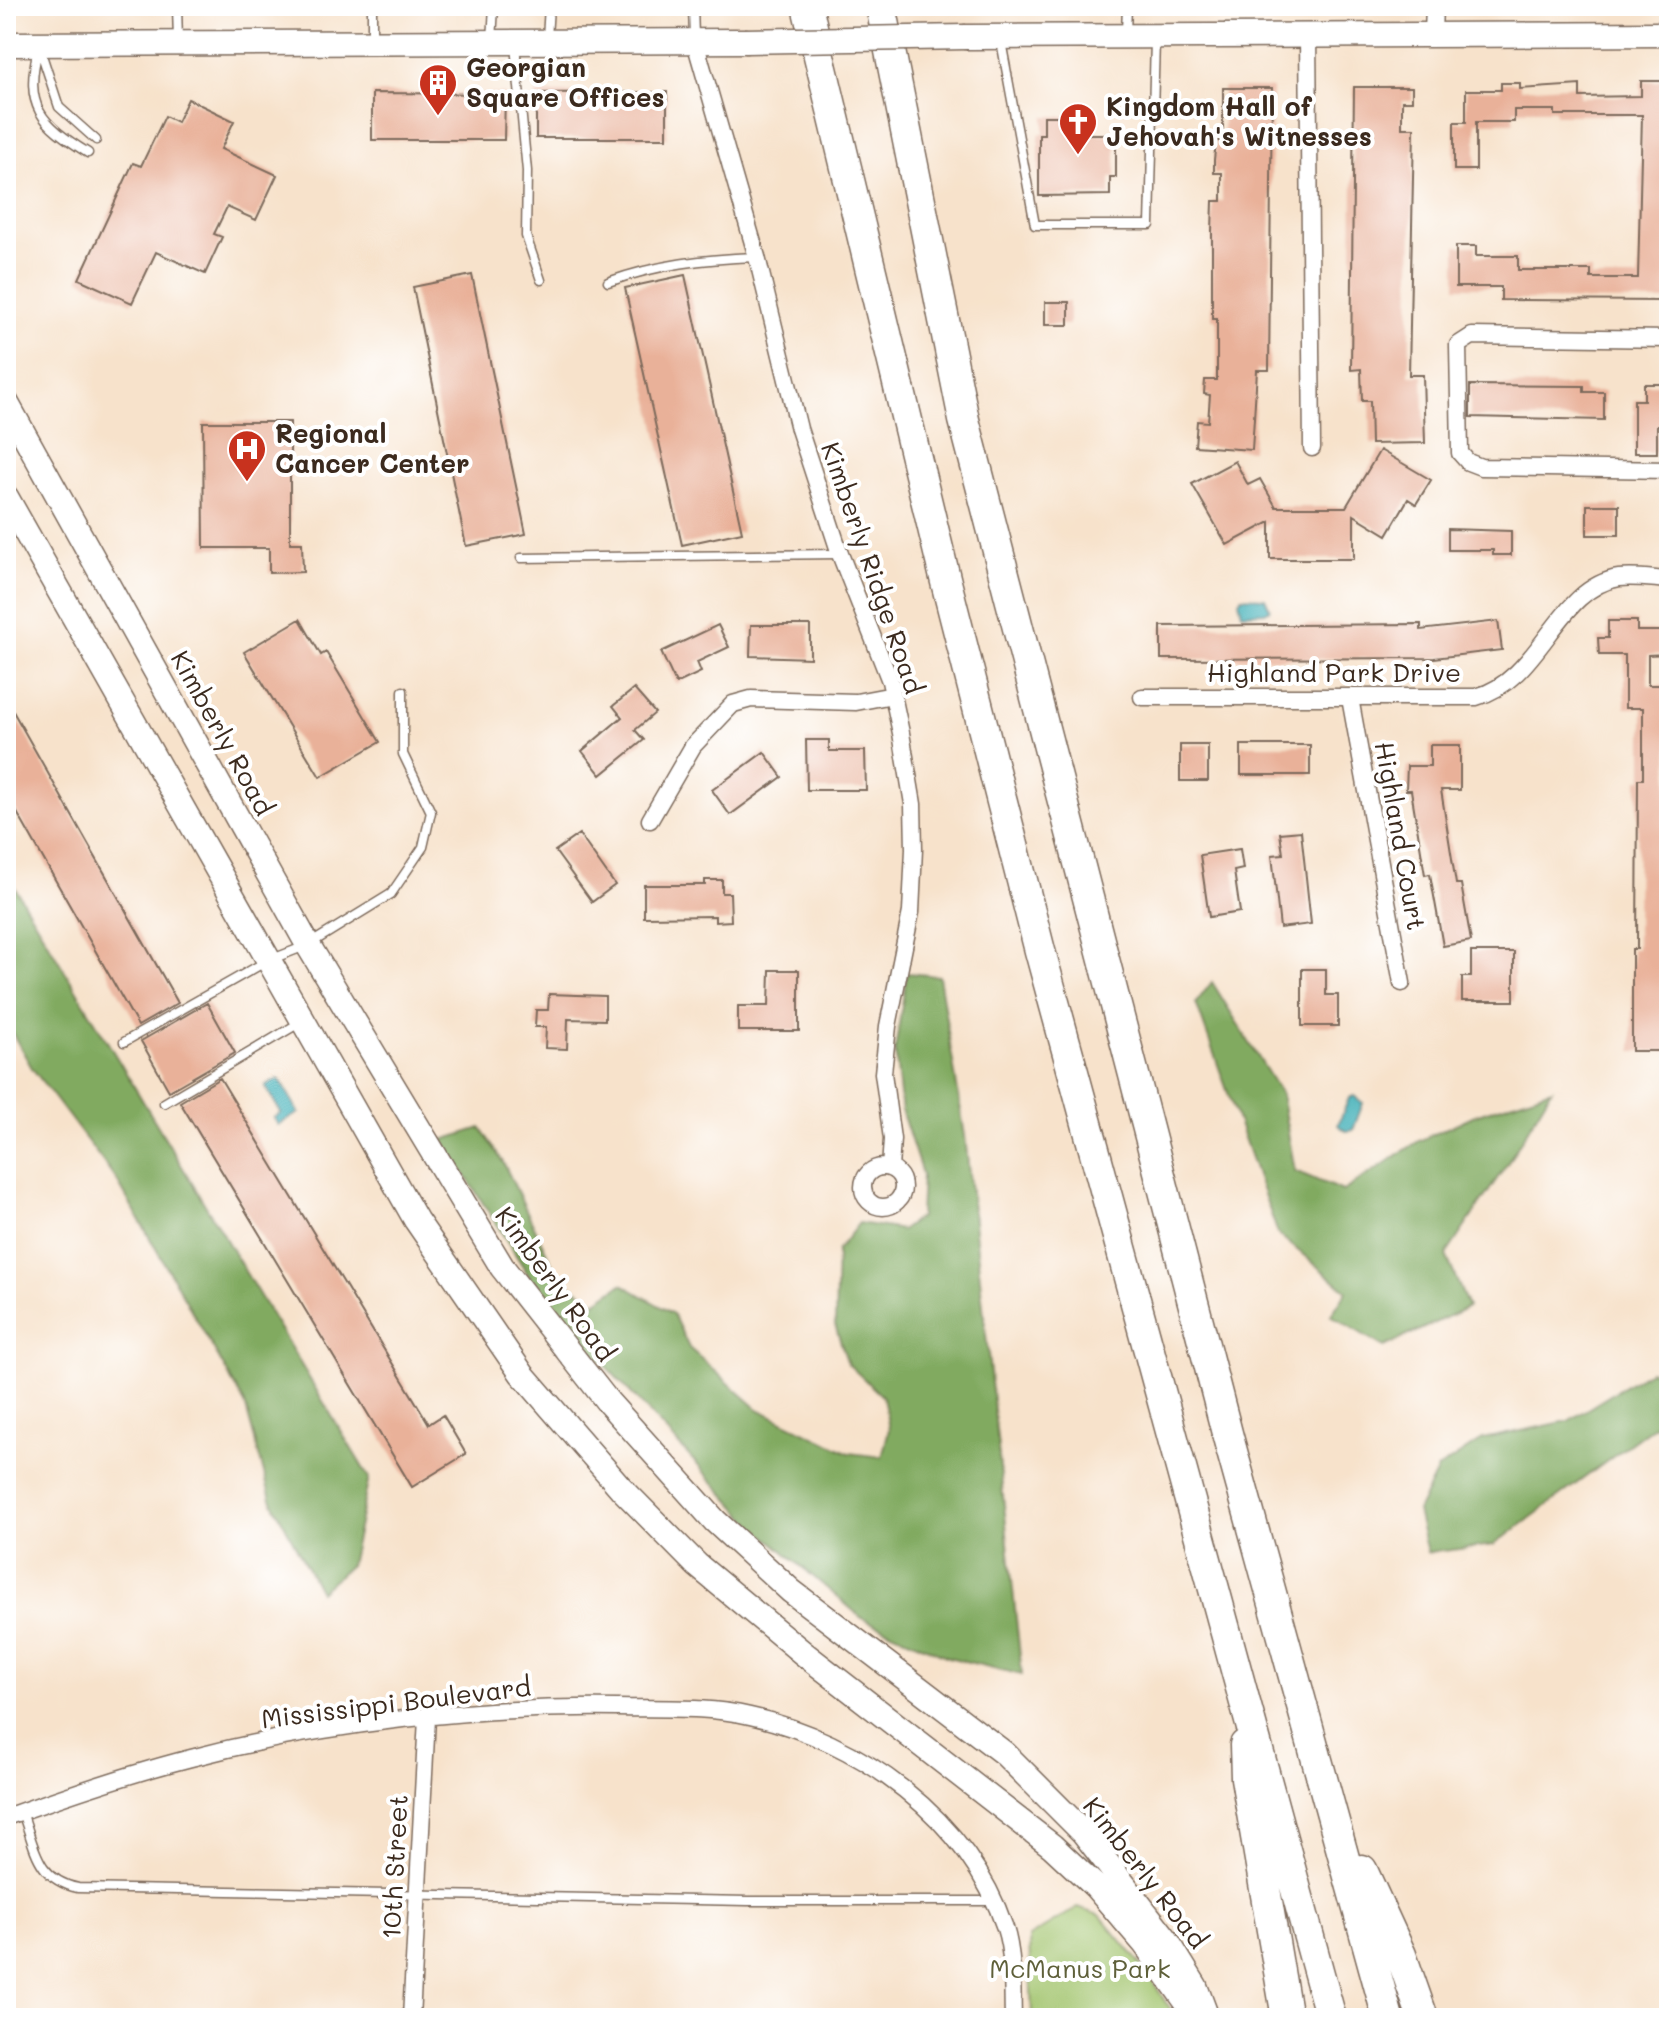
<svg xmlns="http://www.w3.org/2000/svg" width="1675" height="2024" font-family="Mali,sans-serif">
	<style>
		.green { fill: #a2c46d; stroke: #6e7746; stroke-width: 2 }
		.forest { fill: #81aa60; stroke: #5e6a3f; stroke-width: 2 }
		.water { fill: #3daeb6; stroke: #3c6c6a; stroke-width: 2 }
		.building { fill: #e9b199 }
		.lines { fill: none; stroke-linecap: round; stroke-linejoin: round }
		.lane-casing { stroke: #7d6a5b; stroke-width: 11 }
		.street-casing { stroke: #7d6a5b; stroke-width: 19 }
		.secondary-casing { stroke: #7d6a5b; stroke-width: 27 }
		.highway-casing { stroke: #7d6a5b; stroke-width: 33 }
		.lane { stroke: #fff; stroke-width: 8 }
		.street { stroke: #fff; stroke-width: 16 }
		.secondary { stroke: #fff; stroke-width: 24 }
		.highway { stroke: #fff; stroke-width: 30 }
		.secondary-bridge-casing { stroke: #7d6a5b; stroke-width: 27; stroke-linecap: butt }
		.secondary-bridge { stroke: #fff; stroke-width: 24 }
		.labels { text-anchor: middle; stroke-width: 8; stroke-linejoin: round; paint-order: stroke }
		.poi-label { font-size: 26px; font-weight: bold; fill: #3b2a1e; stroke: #fff; text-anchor: start }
		.street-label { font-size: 26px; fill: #3b2a1e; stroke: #fff }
		.park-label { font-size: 26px; fill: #5f603a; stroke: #fff }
	</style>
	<rect width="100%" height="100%" fill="#fff"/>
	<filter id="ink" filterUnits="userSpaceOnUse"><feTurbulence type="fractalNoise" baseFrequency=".0125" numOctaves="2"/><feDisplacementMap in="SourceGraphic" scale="16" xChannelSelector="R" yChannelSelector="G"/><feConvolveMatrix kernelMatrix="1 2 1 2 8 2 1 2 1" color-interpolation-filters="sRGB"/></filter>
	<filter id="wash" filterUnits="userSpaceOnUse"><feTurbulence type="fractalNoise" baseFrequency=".006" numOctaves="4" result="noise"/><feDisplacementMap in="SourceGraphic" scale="32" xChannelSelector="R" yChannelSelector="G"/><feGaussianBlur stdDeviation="1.8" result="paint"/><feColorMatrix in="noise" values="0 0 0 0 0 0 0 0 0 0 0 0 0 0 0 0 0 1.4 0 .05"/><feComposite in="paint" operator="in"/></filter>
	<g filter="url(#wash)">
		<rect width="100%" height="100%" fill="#f7e2cb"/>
		<path class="green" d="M1077,1908L1100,1915L1148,1973L1175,2018H1032L1029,1937Z"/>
		<path class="forest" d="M6,873L369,1478L350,1565L320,1592L271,1499L245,1404L116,1179L32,1068L6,1022Z
			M907,973L939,976L965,1136L1022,1675L948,1657L863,1619L754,1526L543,1298L443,1140L481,1128L504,1164L558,1276L595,1302L622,1284L673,1314L689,1348L758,1409L849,1453L882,1457L889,1429L883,1397L848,1364L835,1325L837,1251L859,1223L902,1230L920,1217L922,1174L902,1113L895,1050Z
			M1212,982L1281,1094L1295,1171L1343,1191L1419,1141L1475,1115L1552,1089L1507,1164L1446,1255L1468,1307L1384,1347L1331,1315L1347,1291L1278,1234L1196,1003Z
			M1649,1371L1669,1374V1415L1494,1545L1427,1553L1417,1511L1438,1469L1483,1439L1568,1421Z"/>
		<path class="water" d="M1242,597L1265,598L1270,609L1265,612L1242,613L1239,601Z
			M279,1078L299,1113L278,1125L274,1118L281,1113L265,1086Z
			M1354,1096L1363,1103L1353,1130L1346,1131L1338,1125L1349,1098Z"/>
		<g id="blocks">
			<path class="building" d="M1641,81H1669L1668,301L1501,300V287H1456V246H1476V256H1518V270H1591V278H1638L1642,115H1555V110H1514V122H1476V170H1454V122H1466V90H1501V83H1520V89L1580,85V97L1641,96Z
				M1354,87H1412V101H1402V128H1414L1409,375H1423L1425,443L1371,444L1370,401H1362L1361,369L1351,370Z
				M1223,88H1272L1269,370H1257L1252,450L1195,446L1197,421L1208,422L1210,395L1204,394L1205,380H1217V319H1212V232L1213,201H1222V173H1214V160L1216,141H1223Z
				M667,92V138H536V93Z
				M372,93L505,94L504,140H372Z
				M188,99L234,121L221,149L277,175L256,220L227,207L214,234L222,237L205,274L156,252L132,303L79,279L133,163L141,166L165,116L177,122Z
				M1044,116H1079V134H1116V177H1110V195L1039,196V134H1044Z
				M472,275L526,534L466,546L413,287Z
				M685,275L742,532L682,545L625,288Z
				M1045,302H1069V325H1045Z
				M1644,384H1667V425H1657V453H1634V400H1644Z
				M1470,385L1584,386V392H1604V420L1470,417Z
				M203,422H290V543H302L303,572L269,573V548H204Z
				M1380,450L1431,480L1416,504L1408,499L1387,535L1354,515V559H1270V522L1227,545L1192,484L1235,461L1248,485L1260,479L1276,507H1346Z
				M1587,505H1619V535H1587Z
				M1448,529L1511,531V555H1493V550H1448Z
				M300,619L321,655L326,652L380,742L320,777L244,652Z
				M1498,621L1502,650L1434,658L1161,659V626L1421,624V630Z
				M1608,621H1637V631H1667V654L1648,655V685H1669L1668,1051H1632V949H1637L1638,779H1643V708H1625V655H1599L1598,638H1608Z
				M718,625L729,647L697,662L701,672L676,684L661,652Z
				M751,625H810V658L750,656Z
				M634,689L655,713L635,730L644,740L601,775L582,751L622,717L613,706Z
				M6,699L178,1003L138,1026L6,793Z
				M806,740H829V751H865L866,790H807Z
				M1180,745H1208V781H1180Z
				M1241,745H1310V775H1241Z
				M1430,745H1460V790H1441L1456,884H1461L1471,941L1443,946L1430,874L1425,875L1411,790H1406L1407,766H1430Z
				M764,752L782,777L730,815L712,790Z
				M1301,831L1311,924L1280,928L1272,855L1283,854L1280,833Z
				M579,834L615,885L592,902L555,851Z
				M1240,849L1243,869L1234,871L1240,912L1209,917L1200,855Z
				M705,880H722V893H730L731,921L715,922V916L644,917V885H705Z
				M1471,952H1514V1001H1462V977H1471Z
				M1302,969H1326V995H1338V1026H1302Z
				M770,970H799V1031H738V1006H769Z
				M549,994L605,996V1020L568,1019L567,1049L545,1048L546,1027H535L536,1010H548Z
				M207,1003L235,1053L169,1091L141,1041Z
				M220,1078L429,1424L443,1415L466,1454L412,1487L180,1102Z"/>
		</g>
	</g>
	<g filter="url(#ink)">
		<use href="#blocks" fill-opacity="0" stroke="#7d6a5b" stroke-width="2"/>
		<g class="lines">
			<g class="lane-casing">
				<path id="lane" d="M177,6L178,41
					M372,6V41
					M693,6L694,37
					M1126,33L1127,6
					M547,38L549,6
					M492,41L494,6
					M1001,41L1035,225H1150L1155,40
					M515,45L527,171L526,236L541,280
					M38,49C24,107 40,123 88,153
					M40,49L59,107L96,140
					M608,282C658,264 704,259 756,257
					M521,558L840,554
					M124,1042L267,961L308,945L391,894L423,847L431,812L403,754V691
					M164,1103L301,1022
					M22,1812C35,1847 36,1879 78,1888L748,1901H992"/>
			</g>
			<g class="street-casing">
				<path id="street" d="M1433,34L1434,6
					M1308,35L1312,448
					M695,42L757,257L799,429L840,554L890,681L901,733L913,804L914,849L911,912L888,1026L883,1073L892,1139L890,1168
					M1669,339L1472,336L1458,345L1460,453L1468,462L1481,467L1669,470
					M1142,697H1476C1541,680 1557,587 1619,578C1635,576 1653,579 1669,580
					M1350,698L1402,983
					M650,820L693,746L733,704L751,699L856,702L893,695
					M863 1187a20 20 0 1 1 40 0a20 20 0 1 1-40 0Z
					M6,1817C67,1795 128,1774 191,1758C324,1723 480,1706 617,1708C659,1709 708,1706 750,1716C859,1740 968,1818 1005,1928C1014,1956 1012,1989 1013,2018
					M411,2018L427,1718"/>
			</g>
			<g class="secondary-casing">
				<path id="secondary" d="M966,37L1669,34
					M6,44L745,41
					M6,402L308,945L502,1267L608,1402L715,1521L791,1591L1005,1754L1083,1832L1166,1939L1195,1986L1207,2018
					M6,497L416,1220L522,1374L621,1488L697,1565L803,1653L1052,1846L1095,1886L1145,1944L1198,2018"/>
			</g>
			<g class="highway-casing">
				<path id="highway" d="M807,6L946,582L1040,951L1331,2018
					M881,6L964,420L1228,1437L1388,2018
					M1245,1745L1246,1778L1287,2018
					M1362,1870L1401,1955L1423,2018"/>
			</g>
			<use href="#lane" class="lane"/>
			<use href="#street" class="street"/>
			<use href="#secondary" class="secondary"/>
			<use href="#highway" class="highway"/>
			<g class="secondary-bridge-casing">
				<path id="secondary-bridge" d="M745,41L966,37"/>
			</g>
			<use href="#secondary-bridge" class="secondary-bridge"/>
		</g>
	</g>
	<defs>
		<g id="building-pin" transform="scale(2)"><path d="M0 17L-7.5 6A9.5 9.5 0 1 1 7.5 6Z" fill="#c8321e" stroke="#fff"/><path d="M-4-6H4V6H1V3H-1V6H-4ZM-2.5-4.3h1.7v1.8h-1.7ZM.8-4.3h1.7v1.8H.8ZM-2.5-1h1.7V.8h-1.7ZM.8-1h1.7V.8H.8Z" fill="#fff"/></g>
		<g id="church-pin" transform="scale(2)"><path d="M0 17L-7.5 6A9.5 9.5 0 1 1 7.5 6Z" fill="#c8321e" stroke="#fff"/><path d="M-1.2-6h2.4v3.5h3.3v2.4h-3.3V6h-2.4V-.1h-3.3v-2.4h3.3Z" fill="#fff"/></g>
		<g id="hospital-pin" transform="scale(2)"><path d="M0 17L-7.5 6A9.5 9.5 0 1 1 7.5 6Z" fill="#c8321e" stroke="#fff"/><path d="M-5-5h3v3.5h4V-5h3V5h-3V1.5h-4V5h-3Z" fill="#fff"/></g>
	</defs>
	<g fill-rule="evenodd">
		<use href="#building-pin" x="438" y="83"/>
		<use href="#church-pin" x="1078" y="122"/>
		<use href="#hospital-pin" x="247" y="449"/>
	</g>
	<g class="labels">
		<g class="poi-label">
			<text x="466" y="77">Georgian<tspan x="466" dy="30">Square Offices</tspan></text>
			<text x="1106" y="116">Kingdom Hall of<tspan x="1106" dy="30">Jehovah's Witnesses</tspan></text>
			<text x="275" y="443">Regional<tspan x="275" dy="30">Cancer Center</tspan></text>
		</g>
		<g class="street-label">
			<text transform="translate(872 568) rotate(71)" y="9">Kimberly Ridge Road</text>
			<text x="1334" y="682">Highland Park Drive</text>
			<text transform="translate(222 733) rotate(61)" y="9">Kimberly Road</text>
			<text transform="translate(1400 836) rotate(80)" y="9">Highland Court</text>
			<text transform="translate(555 1284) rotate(54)" y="9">Kimberly Road</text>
			<text transform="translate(396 1703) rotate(-7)" y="9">Mississippi Boulevard</text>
			<text transform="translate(395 1867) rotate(-87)" y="9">10th Street</text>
			<text transform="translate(1145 1873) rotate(52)" y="9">Kimberly Road</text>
		</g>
		<g class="park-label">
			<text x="1080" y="1978">McManus Park</text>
		</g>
	</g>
	<rect width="1675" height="2024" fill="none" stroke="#fff" stroke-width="32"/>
</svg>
